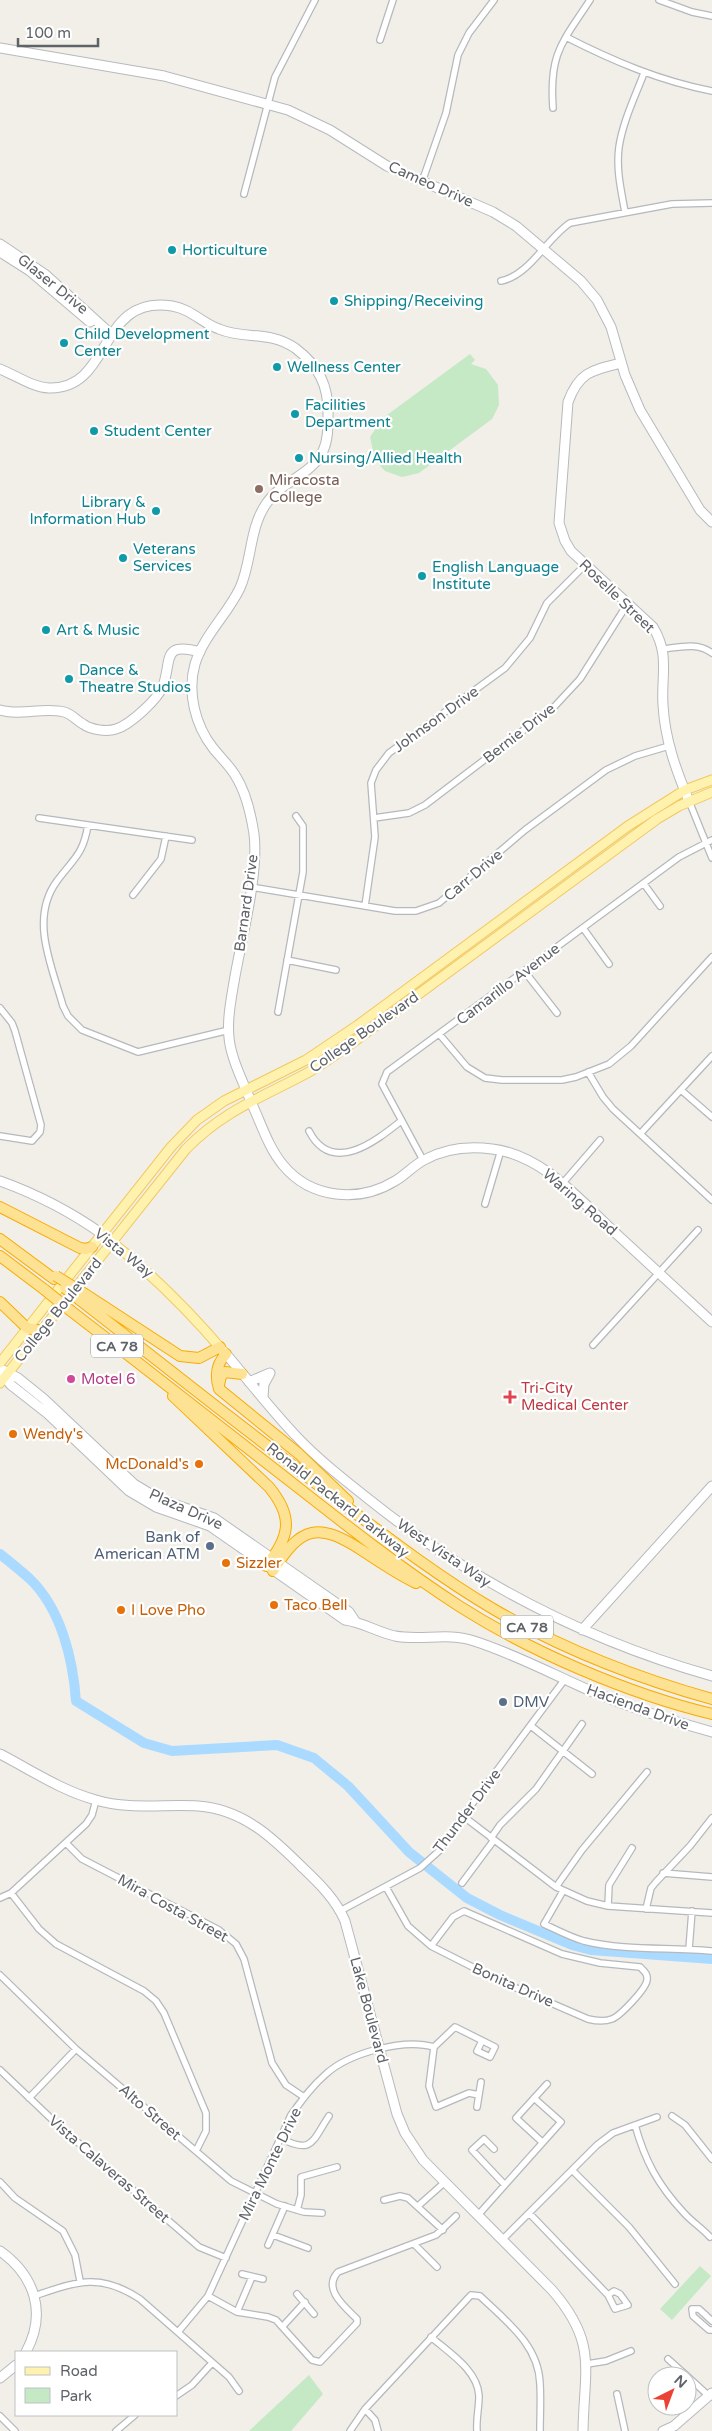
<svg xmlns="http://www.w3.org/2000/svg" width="712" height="2431" font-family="'Varela Round',sans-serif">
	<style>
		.green { fill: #c5e8c5 }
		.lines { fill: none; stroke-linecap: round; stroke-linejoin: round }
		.river { stroke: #aadaff; stroke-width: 10 }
		.street-casing { stroke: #b5b8bc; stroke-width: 8 }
		.secondary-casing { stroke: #b6babf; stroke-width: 11 }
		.primary-casing { stroke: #f2c960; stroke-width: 11 }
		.highway-casing { stroke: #f9ab00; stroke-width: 12 }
		.street { stroke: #fff; stroke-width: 5.5 }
		.secondary { stroke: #fff; stroke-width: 9 }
		.primary { stroke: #fff2af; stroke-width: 9 }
		.highway { stroke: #fde293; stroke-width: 10 }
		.highway-bridge-casing { stroke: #f9ab00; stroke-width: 12; stroke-linecap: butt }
		.highway-bridge { stroke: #fde293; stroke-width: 10 }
		.culture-dot { fill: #0f9aa8; stroke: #fff; stroke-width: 2 }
		.education-dot { fill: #8d6e63; stroke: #fff; stroke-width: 2 }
		.hotel-dot { fill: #d1479c; stroke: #fff; stroke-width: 2 }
		.health-dot { fill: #e0444e; stroke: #fff; stroke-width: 2 }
		.food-dot { fill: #e8710a; stroke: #fff; stroke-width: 2 }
		.service-dot { fill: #5c6f8a; stroke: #fff; stroke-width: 2 }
		.labels { text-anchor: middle; stroke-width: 4.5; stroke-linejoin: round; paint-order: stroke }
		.shield { fill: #fff; stroke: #8f9295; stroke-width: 1 }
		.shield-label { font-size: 14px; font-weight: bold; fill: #5f6368 }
		.street-label { font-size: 15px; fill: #5f6368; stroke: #fff }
		.culture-label { font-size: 15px; fill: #0d838f; stroke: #fff; text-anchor: start }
		.education-label { font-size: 15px; fill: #785e54; stroke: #fff; text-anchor: start }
		.hotel-label { font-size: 15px; fill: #b23c85; stroke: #fff; text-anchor: start }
		.health-label { font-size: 15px; fill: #be3a42; stroke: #fff; text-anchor: start }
		.food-label { font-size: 15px; fill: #c56008; stroke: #fff; text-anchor: start }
		.service-label { font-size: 15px; fill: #4e5e75; stroke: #fff; text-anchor: end }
	</style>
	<rect width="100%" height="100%" fill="#f1efe8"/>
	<path class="green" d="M470,354L475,360L471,364L486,369L498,385L499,405L492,419L419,473L402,477L385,471L375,460L370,437L383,418Z
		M700,2266L711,2276L672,2320L660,2309Z
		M309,2375L323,2394L291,2431H249Z"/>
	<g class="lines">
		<path class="river" d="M0,1554C10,1562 20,1570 30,1579C61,1609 73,1659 76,1701L144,1743L172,1751L277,1745L314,1758L348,1786L409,1852L467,1898L500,1915L572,1945L591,1950L712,1959"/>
		<g class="street-casing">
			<path id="street" d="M659,0L692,12L712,16
				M566,37C613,61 660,81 712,91
				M380,40L393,0
				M553,108C549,53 562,43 590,0
				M422,182L446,113L458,55L469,33L494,0
				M244,194L275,77L315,0
				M625,212C621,190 616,169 619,147C623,121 635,97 644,73
				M501,281C530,275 546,239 570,223L672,204L712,203
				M663,649C680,647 697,642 712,653
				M689,801L712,858
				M39,818L192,840
				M374,818L409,813L425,805L554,707L580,679L628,603
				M88,825C83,855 74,858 57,881C29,919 52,966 63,1006L68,1016L82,1030L138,1052L229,1030
				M644,884L660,906
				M251,887L395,911H416L439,903L525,830L606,770L635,756L669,746
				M133,895L161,859L166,836
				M365,906L375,837L371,783L376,770L389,753L505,668L530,638L547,603L585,565
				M583,928L609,964
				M287,960L336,970
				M525,972L557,1013
				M0,1008L12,1023L15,1031L41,1125L40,1132L32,1141L0,1136
				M278,1012L303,872V826L296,816
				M440,1035L467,1067L485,1078L502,1080H562L576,1077L609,1064L631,1046L712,957
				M588,1072L603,1097L613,1109L712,1200
				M681,1090L712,1117
				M309,1131C332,1176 376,1141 401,1121
				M640,1134L712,1056
				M423,1160L382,1084L387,1072L679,857L712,840
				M562,1184L600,1140
				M485,1204L501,1150
				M593,1345L698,1230
				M531,1726L592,1774
				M463,1816L556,1887L587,1901L608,1906L712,1913
				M491,1838L500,1825L536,1789L582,1724
				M66,1843L82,1859L219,1930L236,1944L244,1959L272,2063L286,2085L304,2097
				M663,1873L712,1877
				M462,1883L494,1840
				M386,1887L408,1926L431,1946L500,1981L588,2019C596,2021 604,2022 612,2019C620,2016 646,1989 647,1980C648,1974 644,1971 640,1967L600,1963L562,1954L464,1911L453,1917L431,1946
				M556,1887L582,1850L647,1772
				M563,1891L544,1924C557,1930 570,1937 584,1941C625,1951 670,1947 712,1951
				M11,1893L39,1929L56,1944L144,1991L156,2001L164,2013L206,2113V2131L196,2151
				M0,1898L11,1893L86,1824L92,1815L96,1800
				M608,1906L609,1885L632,1848
				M646,1909L651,1888L656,1882L690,1846L712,1818
				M340,1911L420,1868L439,1851L463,1816L565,1679
				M689,1949L692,1911
				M0,1975L76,2049L231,2181L277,2204L304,2212L322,2213
				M434,2047L455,2027L495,2047L490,2057L477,2051L482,2041
				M434,2047L429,2086L436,2107L469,2093L479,2095
				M0,2070L60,2127L199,2247L226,2258
				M29,2098L76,2049
				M477,2107L481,2082
				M672,2116L685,2125L712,2159
				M635,2125C645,2161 658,2185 684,2213C692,2222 702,2228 710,2237
				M280,2138C313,2155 312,2141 329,2116
				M542,2142L516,2118L547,2084
				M494,2149L484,2139L472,2150L504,2184
				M572,2170L629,2227L675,2284
				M0,2182L15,2198L63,2231L75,2255L80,2281
				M384,2200L400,2196L408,2198L443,2230
				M418,2206L445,2182
				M297,2210L301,2195V2177L337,2167
				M529,2213L608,2295L615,2309L628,2305L620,2294L614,2291L608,2295
				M479,2214L561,2122L534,2098
				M273,2235L308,2248
				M503,2239L597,2145L613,2133L657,2117
				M414,2244L437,2267
				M268,2245L285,2206
				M242,2274L263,2279
				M297,2294L314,2314
				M34,2296C76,2282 99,2272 140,2299L229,2377L239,2391
				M208,2296L237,2312L268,2317L276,2320L312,2360L320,2362L357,2323V2319C345,2307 322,2289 338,2272L436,2235L456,2216
				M237,2312L252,2277
				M712,2321L699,2309H692L693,2316L709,2330H712
				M283,2326L305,2302
				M178,2332L208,2296L291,2115C302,2100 312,2086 326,2074C349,2053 404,2038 434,2047
				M431,2337C448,2352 478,2370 479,2396C479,2408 476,2419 477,2431
				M668,2359L687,2376
				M587,2364L606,2361L631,2351
				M687,2376L710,2397
				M617,2394L625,2431
				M176,2396L192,2385L212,2363
				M365,2409L375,2420L378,2431
				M0,2416L15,2431
				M116,2431L135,2415
				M350,2431L365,2409L471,2295L480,2296C506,2321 539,2345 540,2384C541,2400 540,2415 540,2431"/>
		</g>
		<g class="secondary-casing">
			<path id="secondary" d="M0,48L164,76L288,110L330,130L387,166L493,212L516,226L581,281L597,300L611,327L625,375L640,410L700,510L712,522
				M0,244L46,275L111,334
				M0,252L30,271L90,322
				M621,363C592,370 579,372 568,402L559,523L565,541L571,551L653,627C670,655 661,675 663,705C665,740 676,770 689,801
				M0,369C15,375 32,387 49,388C113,390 97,294 172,306C191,309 202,323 219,329C245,340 269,330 295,348C319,366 329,386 328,416C328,428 328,440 323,451C311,476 281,481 266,504C249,529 252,561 240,588C227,615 204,635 195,664C187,692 195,725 213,748C220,757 229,765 235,775C246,792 251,814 254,834C259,875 241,940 234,982C230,1005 225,1030 232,1053C236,1069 245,1086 251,1102C261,1123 268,1147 283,1165C311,1199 359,1203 395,1181C405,1175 413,1166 424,1160C444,1149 469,1146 492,1149C545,1155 584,1205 621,1238C651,1266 682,1294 712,1322
				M0,710C21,716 43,707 64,712C72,714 76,720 83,724C91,730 107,732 116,729C130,725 158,699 163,686C172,661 161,641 200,652
				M0,1181C36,1194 71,1212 102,1234
				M226,1354C250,1382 272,1411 297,1437C318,1459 342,1478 366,1497C469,1580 585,1640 712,1676
				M3,1370L18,1378L44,1399L134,1484L159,1499L214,1518L349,1612L355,1621
				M0,1371L11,1385L48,1414L129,1491L156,1507L210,1526L345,1620C362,1622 377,1632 395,1636C421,1641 448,1632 474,1641C515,1654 554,1675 593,1692C632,1708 672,1721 712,1732
				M249,1382L270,1373L264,1384L263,1397
				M582,1630L712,1486
				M0,1754C31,1770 62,1791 96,1800C128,1810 165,1804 198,1806C243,1809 273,1838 303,1868C320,1884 336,1900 345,1921L397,2114L405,2133L423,2160L552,2290C598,2343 584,2369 583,2431
				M0,2251C35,2276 47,2313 26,2352
				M0,2378L16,2365
				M663,2431L674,2426L712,2393"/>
		</g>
		<g class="primary-casing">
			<path id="primary" d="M102,1234C149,1271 185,1306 224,1352
				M0,1363L171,1147L197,1120L224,1101L306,1060L358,1025L628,826L685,790L712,780
				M0,1383L186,1149C224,1110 263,1097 309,1072C323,1064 335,1055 348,1046L657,819L679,806L712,792"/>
		</g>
		<g class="highway-casing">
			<path id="highway" d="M0,1207L80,1248L86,1249L92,1247
				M0,1239L54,1279
				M0,1256L45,1290
				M85,1294L180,1356L199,1358L220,1347
				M80,1300C160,1363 241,1426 322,1488C379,1531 434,1574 495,1610C563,1649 637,1678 712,1699
				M0,1302L27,1328L42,1331
				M71,1311C140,1364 209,1418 277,1471C337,1518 396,1565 459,1606C531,1652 629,1694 712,1714
				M226,1354C216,1364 215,1376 219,1389L299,1454L348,1501
				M219,1385L221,1376L225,1372L242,1374
				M173,1396L269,1487C294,1517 290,1537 266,1566
				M273,1571C301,1525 319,1522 363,1551C380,1562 397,1574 416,1583"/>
		</g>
		<use href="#street" class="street"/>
		<use href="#secondary" class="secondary"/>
		<use href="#primary" class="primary"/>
		<use href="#highway" class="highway"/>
		<g class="highway-bridge-casing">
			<path id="highway-bridge" d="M56,1276L85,1294
				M65,1288L80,1300
				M45,1290L71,1311"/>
		</g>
		<use href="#highway-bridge" class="highway-bridge"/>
	</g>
	<g class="culture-dot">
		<circle cx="172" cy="250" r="5"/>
		<circle cx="334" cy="301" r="5"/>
		<circle cx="64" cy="343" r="5"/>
		<circle cx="277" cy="367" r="5"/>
		<circle cx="295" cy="414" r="5"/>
		<circle cx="94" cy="431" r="5"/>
		<circle cx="299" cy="458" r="5"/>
		<circle cx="156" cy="511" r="5"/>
		<circle cx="123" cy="558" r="5"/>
		<circle cx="422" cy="576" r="5"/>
		<circle cx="46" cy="630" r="5"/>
		<circle cx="69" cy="679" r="5"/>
	</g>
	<circle class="education-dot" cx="259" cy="489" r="5"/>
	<circle class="hotel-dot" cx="71" cy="1379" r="5"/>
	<path class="health-dot" d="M507.5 1389.5h5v5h5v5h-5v5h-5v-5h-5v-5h5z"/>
	<g class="food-dot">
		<circle cx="13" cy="1434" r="5"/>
		<circle cx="199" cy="1464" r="5"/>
		<circle cx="226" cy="1563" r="5"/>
		<circle cx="274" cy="1605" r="5"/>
		<circle cx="121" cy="1610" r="5"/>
	</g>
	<g class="service-dot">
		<circle cx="210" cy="1546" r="5"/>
		<circle cx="503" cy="1702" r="5"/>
	</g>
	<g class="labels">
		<g class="shield">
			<rect x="91" y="1334.5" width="52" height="23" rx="4"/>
			<rect x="501" y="1615.5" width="52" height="23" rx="4"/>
		</g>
		<g class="shield-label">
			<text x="117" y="1351">CA 78</text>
			<text x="527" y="1632">CA 78</text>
		</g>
		<g class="street-label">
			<text transform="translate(431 184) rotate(24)" y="5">Cameo Drive</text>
			<text transform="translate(53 284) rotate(39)" y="5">Glaser Drive</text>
			<text transform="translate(617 596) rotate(44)" y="5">Roselle Street</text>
			<text transform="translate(436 719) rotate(-36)" y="5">Johnson Drive</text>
			<text transform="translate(519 733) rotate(-38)" y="5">Bernie Drive</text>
			<text transform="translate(473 875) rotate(-40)" y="5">Carr Drive</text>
			<text transform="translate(246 903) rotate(-82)" y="5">Barnard Drive</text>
			<text transform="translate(508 984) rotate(-37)" y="5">Camarillo Avenue</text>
			<text transform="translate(364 1032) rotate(-35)" y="5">College Boulevard</text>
			<text transform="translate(580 1202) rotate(41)" y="5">Waring Road</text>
			<text transform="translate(124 1253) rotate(38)" y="5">Vista Way</text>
			<text transform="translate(58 1310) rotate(-51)" y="5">College Boulevard</text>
			<text transform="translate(338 1500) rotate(38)" y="5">Ronald Packard Parkway</text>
			<text transform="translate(186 1509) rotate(24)" y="5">Plaza Drive</text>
			<text transform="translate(444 1553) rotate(34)" y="5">West Vista Way</text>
			<text transform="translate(638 1707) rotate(20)" y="5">Hacienda Drive</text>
			<text transform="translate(467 1811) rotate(-53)" y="5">Thunder Drive</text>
			<text transform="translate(173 1908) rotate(29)" y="5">Mira Costa Street</text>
			<text transform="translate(513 1985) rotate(24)" y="5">Bonita Drive</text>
			<text transform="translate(369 2010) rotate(75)" y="5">Lake Boulevard</text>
			<text transform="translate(150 2112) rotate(41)" y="5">Alto Street</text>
			<text transform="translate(270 2164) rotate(-64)" y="5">Mira Monte Drive</text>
			<text transform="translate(109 2169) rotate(41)" y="5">Vista Calaveras Street</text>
		</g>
		<g class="culture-label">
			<text x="182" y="255">Horticulture</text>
			<text x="344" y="306">Shipping/Receiving</text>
			<text x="74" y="339">Child Development<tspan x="74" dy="17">Center</tspan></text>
			<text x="287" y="372">Wellness Center</text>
			<text x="305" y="410">Facilities<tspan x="305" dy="17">Department</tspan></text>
			<text x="104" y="436">Student Center</text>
			<text x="309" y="463">Nursing/Allied Health</text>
			<text x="146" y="507" text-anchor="end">Library &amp;<tspan x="146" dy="17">Information Hub</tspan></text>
			<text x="133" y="554">Veterans<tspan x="133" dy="17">Services</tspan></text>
			<text x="432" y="572">English Language<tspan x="432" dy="17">Institute</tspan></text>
			<text x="56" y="635">Art &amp; Music</text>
			<text x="79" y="675">Dance &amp;<tspan x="79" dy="17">Theatre Studios</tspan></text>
		</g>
		<g class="education-label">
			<text x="269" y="485">Miracosta<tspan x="269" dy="17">College</tspan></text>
		</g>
		<g class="hotel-label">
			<text x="81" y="1384">Motel 6</text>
		</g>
		<g class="health-label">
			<text x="521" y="1393">Tri-City<tspan x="521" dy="17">Medical Center</tspan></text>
		</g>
		<g class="food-label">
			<text x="23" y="1439">Wendy's</text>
			<text x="189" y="1469" text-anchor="end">McDonald's</text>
			<text x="236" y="1568">Sizzler</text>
			<text x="284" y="1610">Taco Bell</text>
			<text x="131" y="1615">I Love Pho</text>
		</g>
		<g class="service-label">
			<text x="200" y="1542">Bank of<tspan x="200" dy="17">American ATM</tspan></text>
			<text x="513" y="1707" text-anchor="start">DMV</text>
		</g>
	</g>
	<rect x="15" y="2351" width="162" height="65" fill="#ffffff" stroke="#bfc1c3"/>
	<rect x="25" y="2367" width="25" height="8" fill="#fff2af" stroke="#bfc1c3"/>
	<text x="60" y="2376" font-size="15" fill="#5f6368">Road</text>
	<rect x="25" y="2388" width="25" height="15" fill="#c5e8c5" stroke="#bfc1c3"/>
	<text x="60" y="2401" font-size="15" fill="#5f6368">Park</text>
	<g transform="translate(672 2391) rotate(42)"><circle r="24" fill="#ffffff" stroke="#bfc1c3"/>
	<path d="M0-4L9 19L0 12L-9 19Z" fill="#ea4335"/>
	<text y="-8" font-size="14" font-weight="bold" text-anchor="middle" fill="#5f6368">N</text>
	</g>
	<path d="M18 38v8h80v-8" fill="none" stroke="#5f6368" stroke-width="2.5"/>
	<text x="25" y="38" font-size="15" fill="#5f6368" stroke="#ffffff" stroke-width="4" paint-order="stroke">100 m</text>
</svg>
